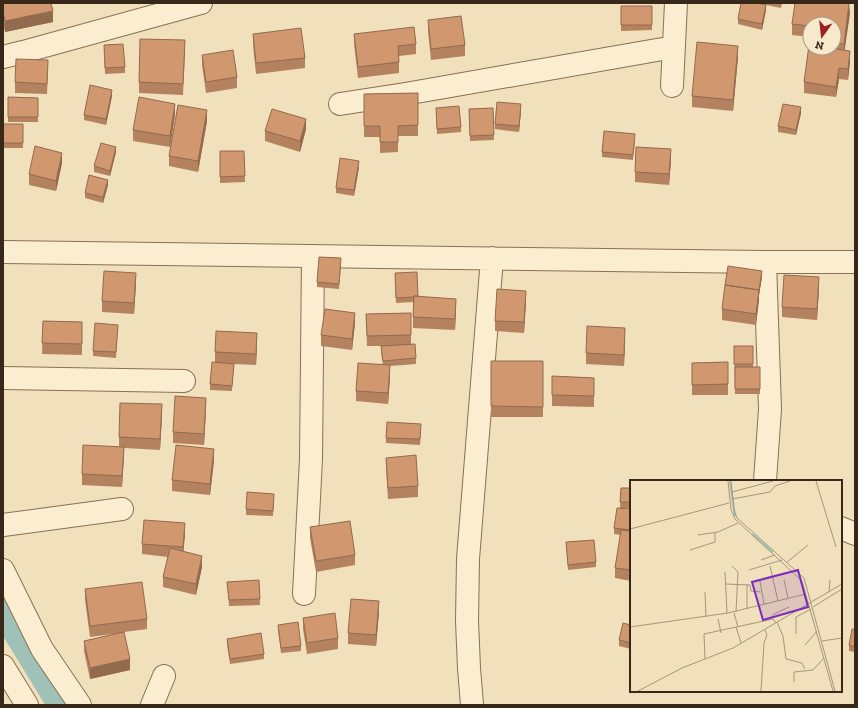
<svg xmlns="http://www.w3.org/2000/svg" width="858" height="708" font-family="'Zilla Slab',serif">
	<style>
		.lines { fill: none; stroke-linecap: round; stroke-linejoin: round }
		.canal { stroke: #a0c1b7; stroke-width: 27 }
		.street-casing { stroke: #897055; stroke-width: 24 }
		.street { stroke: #fbedd0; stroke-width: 22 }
		.wall { fill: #b4825f; fill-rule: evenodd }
		.shaded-wall { fill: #926a4e }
		.building { fill: #d1976f; stroke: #926a4e }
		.inset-river { fill: none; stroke: #a0c1b7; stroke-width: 2 }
		.inset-road { fill: none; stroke: #a6967b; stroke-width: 1 }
		.view { fill: #7b2cbf; fill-opacity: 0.15; stroke: #7b2cbf; stroke-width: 2 }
		.inset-edge { fill: none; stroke: #37281a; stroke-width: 2 }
	</style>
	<rect width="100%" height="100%" fill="#f0e0bc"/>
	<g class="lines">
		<path class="canal" d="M3,610L61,705"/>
		<g class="street-casing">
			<path id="street" d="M3,57L23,52L201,3
				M672,86L676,3
				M340,104L405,94L674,47
				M3,252L765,262H855
				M3,378L184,381
				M765,481L770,409L765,262
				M3,525L122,509
				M841,528L855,534
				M3,570L42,649L80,705
				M304,594L311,459L313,256
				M3,666L27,705
				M152,705L164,676
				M472,705L469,668L467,621L468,559L492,258"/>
		</g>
		<use href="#street" class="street"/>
	</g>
	<path class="wall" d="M3,3L53,22L5,32L3,23Z
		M741,3H782L781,8L766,5V10L762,30L738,24V19Z
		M621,6H652V30L621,31Z
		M850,13L844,50L850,61L848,80L839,79L836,97L804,93V82L809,47V37L792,35V24ZM810,24H834V48H810Z
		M428,20L465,45V56L431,60L428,31Z
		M253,34L305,58V68L256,74L253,45Z
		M354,34L416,44V54L399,56V73L358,78L354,44Z
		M104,45L125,67V73L105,74Z
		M185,51L183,95L139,93V82Z
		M202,55L237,77V88L206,93L202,65Z
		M738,57L733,111L692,107V96Z
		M48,71L47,94L15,93V82Z
		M418,93V136H398V152L380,153V137H364V94Z
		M112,96L106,125L84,120V115Z
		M8,97L38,98V122H8Z
		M436,108L461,127V132L437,134Z
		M493,108L494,140L470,141L469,109Z
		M521,110L519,132L495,129V124Z
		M801,113L796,135L778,132V126Z
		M175,114L170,147L133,141V130Z
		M207,121L198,172L169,166V156Z
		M3,124H23V148H3Z
		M306,129L300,152L265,141V131Z
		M635,140L633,160L602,157V152Z
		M220,151H244L245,182L220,183Z
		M116,152L110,176L94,172V166Z
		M671,160L669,185L635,182V172Z
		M62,163L56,191L29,185V174Z
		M359,167L354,196L336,193V188Z
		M108,185L103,203L85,198V193Z
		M341,264L339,289L317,287V282Z
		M762,277L759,295L756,325L722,320V309Z
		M395,278L418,296L456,309L455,330L413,328V302L396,303Z
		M136,283L134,314L102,312V301Z
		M819,288L817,320L782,317V307Z
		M526,301L524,333L495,331V321Z
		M411,313V344L416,358V364L390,366V376L388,404L356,401V391L383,365L381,352V346H382H367L366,314Z
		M43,321L82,322V355L42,354Z
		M355,323L352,350L321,346V335Z
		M118,325L116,358L93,356V351Z
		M625,339L624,366L586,364V353Z
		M257,344L256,365L234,364L232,391L210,390V384L215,363V352Z
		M734,346H753V367H760V394H735Z
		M491,361H543V417H491Z
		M728,362V395H692V363Z
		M552,376L594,378V407L552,406Z
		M206,408L204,445L173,443V432Z
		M162,415L160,450L124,448L122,487L82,485V474L119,447V437Z
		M421,429L420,445L386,443V438Z
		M386,458L418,486V497L388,499L386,468Z
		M214,460L210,495L172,491V480Z
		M621,488H631V508H620Z
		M274,500L273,516L246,515V509Z
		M631,509V581L615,578V568L621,535L614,534V528Z
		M310,527L355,555V565L316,572L310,538Z
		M185,534L183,551L202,567L196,595L163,587V577L168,557L142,554V544Z
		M566,542L596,562V567L568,570Z
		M259,580L260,605L229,606L227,582Z
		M85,589L147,619V629L124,632L130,670L90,679L84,651V641L121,633L90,637L85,600Z
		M379,612L376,646L348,644V633Z
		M303,618L338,638V649L307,654L303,629Z
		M278,625L301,646V651L281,653L278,630Z
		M631,625V649L619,646V640Z
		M855,629V652L849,651V645Z
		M227,639L264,654V659L230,664L227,644Z"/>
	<path class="shaded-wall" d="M849,3L850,13L844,55V44Z
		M766,5V10L762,30V24Z
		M53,11V22L5,32V21Z
		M738,46V57L733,111V100Z
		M850,51V61L848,80V69Z
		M839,68V79L836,97V87Z
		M112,90V96L106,125V119Z
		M175,104V114L170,147V136Z
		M521,104V110L519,132V126Z
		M801,107V113L796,135V130Z
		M207,110V121L198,172V161Z
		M306,119V129L300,152V141Z
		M116,147V152L110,176V171Z
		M671,149V160L669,185V174Z
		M62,153V163L56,191V181Z
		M359,161V167L354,196V190Z
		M108,180V185L103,203V197Z
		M762,271V277L759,295V290Z
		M136,273V283L134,314V303Z
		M819,277V288L817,320V309Z
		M759,290V301L756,325V314Z
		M526,291V301L524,333V322Z
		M456,299V309L455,330V319Z
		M355,313V323L352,350V339Z
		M625,328V339L624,366V355Z
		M257,333V344L256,365V354Z
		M390,365V376L388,404V393Z
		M206,398V408L204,445V434Z
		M162,404V415L160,450V439Z
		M124,447V457L122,487V476Z
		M214,449V460L210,495V484Z
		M185,523V534L183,558V547Z
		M202,556V567L196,595V584Z
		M379,601V612L376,646V635Z
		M130,659V670L90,679V668Z"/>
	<path class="building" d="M3,3H51L53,11L5,21L3,12Z
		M741,3H758L766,5L762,24L738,19Z
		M795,3H849L844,44L834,43V24H810V26L792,24Z
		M621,6H652V25H621Z
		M461,16L465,45L431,49L428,20Z
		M414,27L416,44L398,46L399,62L358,67L354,34Z
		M301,28L305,58L256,63L253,34Z
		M810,30V40H809Z
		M140,39L185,40L183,84L139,82Z
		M697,42L738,46L733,100L692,96Z
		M123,44L125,67L105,68L104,45Z
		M809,45H810V48H830L850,51L848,69L839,68L836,87L804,82Z
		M233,50L237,77L206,82L202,55Z
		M16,59L48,60L47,84L15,82Z
		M90,85L112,90L106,119L84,115Z
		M418,93V125L398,126V142H380V126H364V94Z
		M8,97L38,98V117H8Z
		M139,97L175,104L170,136L133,130Z
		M497,102L521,104L519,126L495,124Z
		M783,104L801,107L796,130L778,126Z
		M178,105L207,110L198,161L169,156Z
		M459,106L461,127L437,129L436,108Z
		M493,108L494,135L470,136L469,109Z
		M272,109L306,119L300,141L265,131Z
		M3,124H23V143H3Z
		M604,131L635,134L633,155L602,152Z
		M101,143L116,147L110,171L94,166Z
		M35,146L62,153L56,181L29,174Z
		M636,147L671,149L669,174L635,172Z
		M220,151H244L245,176L220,177Z
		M340,158L359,161L354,190L336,188Z
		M89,175L108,180L103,197L85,193Z
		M319,257L341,258L339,284L317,282Z
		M728,266L762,271L759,290L725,285Z
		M104,271L136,273L134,303L102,301Z
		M417,272L418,296H414V297L396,298L395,273Z
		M784,275L819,277L817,309L782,307Z
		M725,285L759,290L756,314L722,309Z
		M497,289L526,291L524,322L495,321Z
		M414,296L456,299L455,319L413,317Z
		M325,309L355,313L352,339L321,335Z
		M411,313V335L367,336L366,314Z
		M43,321L82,322V344L42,343Z
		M95,323L118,325L116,352L93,351Z
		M587,326L625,328L624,355L586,353Z
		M216,331L257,333L256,354L215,352Z
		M415,344L416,358L383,361L381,346Z
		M734,346H753V364H734Z
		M491,361H543V407L491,406Z
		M212,362L234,364L232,386L210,384Z
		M728,362V384L692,385V363Z
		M358,363L390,365L388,393L356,391Z
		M735,367H760V389H735Z
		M552,376L594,378V396L552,395Z
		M175,396L206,398L204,434L173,432Z
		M120,403L162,404L160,439L119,437Z
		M387,422L421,424L420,439L386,438Z
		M83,445L124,447L122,476L82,474Z
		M176,445L214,449L210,484L172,480Z
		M416,455L418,486L388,488L386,458Z
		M621,488H631V502H620Z
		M247,492L274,494L273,511L246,509Z
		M617,508L631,509V530L614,528Z
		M144,520L185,523L183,547L142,544Z
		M350,521L355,555L316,561L310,527Z
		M621,530L631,531V570L615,568Z
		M594,540L596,562L568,565L566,542Z
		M170,548L202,556L196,584L163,577Z
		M259,580L260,599L229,600L227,582Z
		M142,582L147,619L90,626L85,589Z
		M351,599L379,601L376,635L348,633Z
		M335,613L338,638L307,643L303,618Z
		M298,622L301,646L281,648L278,625Z
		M623,623L631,625V643L619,640Z
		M852,629H855V647L849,645Z
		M124,632L130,659L90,668L84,641Z
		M261,633L264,654L230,659L227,639Z"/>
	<g transform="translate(630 480)">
		<rect width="212" height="212" fill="#f0e0bc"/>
		<path class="inset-river" d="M100,1L105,36M122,54L143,72"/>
		<path class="inset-road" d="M98,1L101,29L105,39L172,101L203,211M101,1L104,30L107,38L174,98L205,211M186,1L206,67M102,12L143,1M102,19L140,12L145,6L160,1M0,49L99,23M68,55L88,52L108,43M60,70L85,62V52M131,80L145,75M156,83L178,65M102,86L108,92L106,132M140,86L148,121M119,90L152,80M95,92L97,133M154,100L158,118M130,101L134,124M95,104L120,105L121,111L131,112M117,105V129M75,112L76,137M199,112L200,100M183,127L212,109M104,133L108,147M142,135L159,127M88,139L91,153M147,142L153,156L156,179L172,183L175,189M0,147L98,133L176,114M106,147L111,163M166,154V137L181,129M192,161L212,158M175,165L187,151M75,179L74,154L143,139L146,143M164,202V192L183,190L194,178M8,211L52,188L103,168L212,104M131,211L134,163L137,155L135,150"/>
		<path class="view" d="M168,90L178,127L133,140L122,102Z"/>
		<rect width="212" height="212" class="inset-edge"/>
	</g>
	<rect width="858" height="708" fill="none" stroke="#37281a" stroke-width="8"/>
	<g transform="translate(822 36) rotate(195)"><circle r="19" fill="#f7eacc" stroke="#aa9c85"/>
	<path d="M0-3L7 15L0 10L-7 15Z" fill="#9c2123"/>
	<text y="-6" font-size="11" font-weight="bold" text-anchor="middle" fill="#37281a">N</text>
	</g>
</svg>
